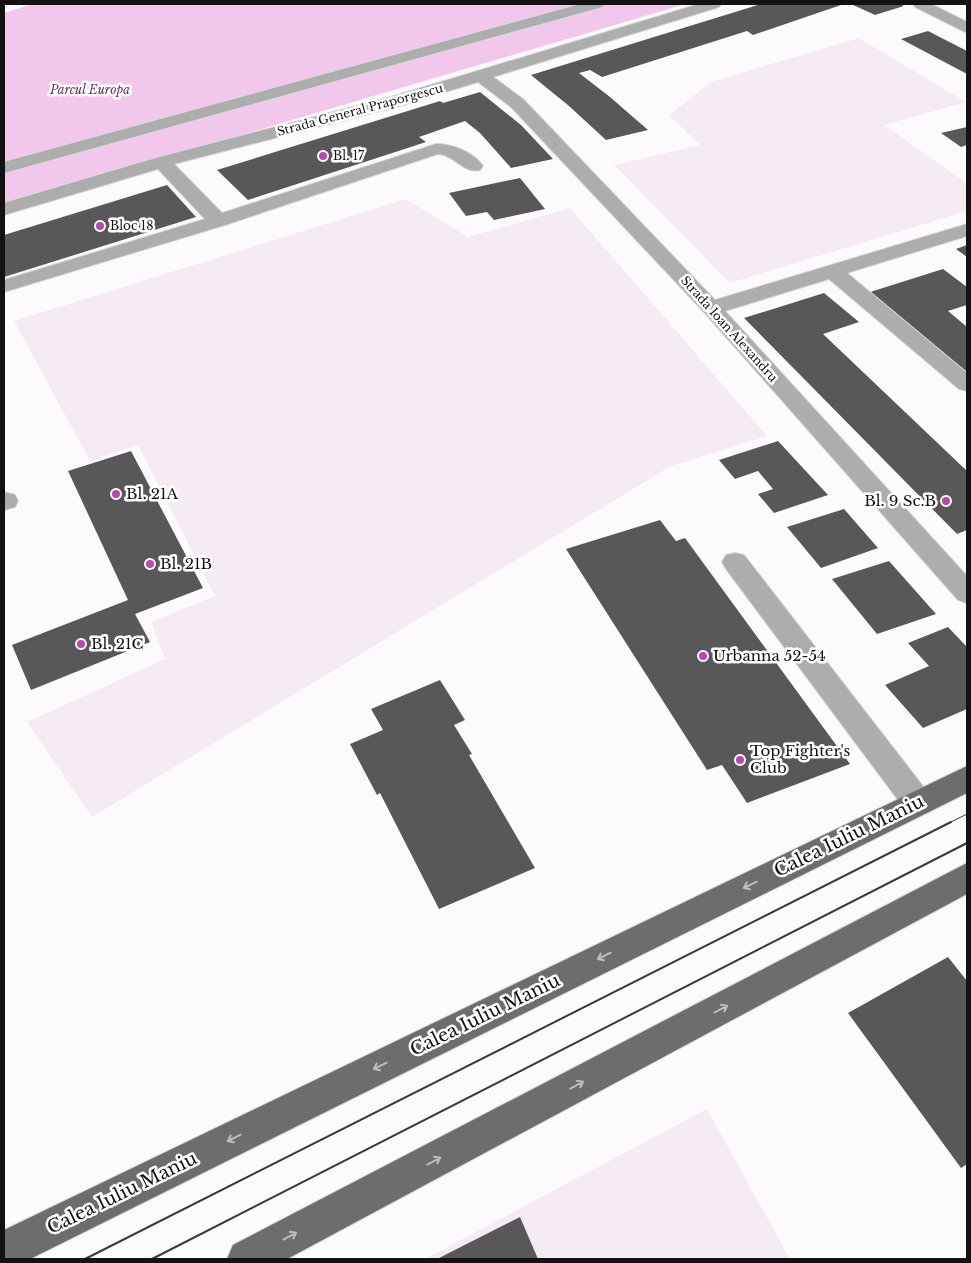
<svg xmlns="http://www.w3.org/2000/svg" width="971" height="1263" font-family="'Libre Baskerville',serif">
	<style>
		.built { fill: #f5ecf3 }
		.green { fill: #f2c7ec }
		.building { fill: #5a575a }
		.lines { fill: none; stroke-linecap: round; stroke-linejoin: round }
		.minor-casing { stroke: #d8d5d7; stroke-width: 2 }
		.major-casing { stroke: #d8d5d7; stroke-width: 2 }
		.minor { fill: #aeadae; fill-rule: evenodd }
		.major { fill: #6f6c6e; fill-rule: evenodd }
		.tram-far1 { stroke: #3b383a; stroke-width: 1 }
		.tram { stroke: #3b383a; stroke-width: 2 }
		.oneway { stroke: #bebdbe }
		.poi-dot { fill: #b44aab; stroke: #fff; stroke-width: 2 }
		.labels { text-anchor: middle; stroke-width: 5; stroke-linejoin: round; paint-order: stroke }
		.far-park-label { font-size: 12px; font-style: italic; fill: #683063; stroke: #fff }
		.far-street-label { font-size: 12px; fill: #131112; stroke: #fff }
		.far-poi-label { font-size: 12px; fill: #131112; stroke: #fff; text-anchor: start }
		.poi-label { font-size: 15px; fill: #131112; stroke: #fff; text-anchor: start }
		.near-street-label { font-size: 18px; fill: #131112; stroke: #fff }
	</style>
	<rect width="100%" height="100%" fill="#fdfafd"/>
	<path class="built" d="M859,38L966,102L884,125L967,183V211L730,283L614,165L700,145L669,115L711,82Z
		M406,199L468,237L570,208L767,436L671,466L92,817L27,722L165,659L151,622L215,596L138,445L90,461L14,321Z
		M707,1109L790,1259H425Z"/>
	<path class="green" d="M32,4H686L4,205V13Z"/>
	<path class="building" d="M761,4H844L753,35L747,31L602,77L590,70L579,73L610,97L648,130L606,140L569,106L531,75Z
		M851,4H899L904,6L875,15Z
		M928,31L967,51V74L901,39Z
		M480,92L521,125L553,159L511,168L480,133L465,121L419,137L426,142L248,200L217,170L440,101L443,103Z
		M967,127V145L961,147L941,133Z
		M520,178L545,209L494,220L487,212L466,216L449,193Z
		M167,185L196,217L4,277V235Z
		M967,245V257L956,249Z
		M943,269L967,287V305L948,311L967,327V374L867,293Z
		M824,293L859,322L823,334L967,471V530L957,534L744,318Z
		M778,441L828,495L774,513L758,494L773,489L758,471L735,479L719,460Z
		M131,451L203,588L135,614L150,642L31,690L12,645L128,600L68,471Z
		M844,509L878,548L821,568L787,527Z
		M660,520L676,541L685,538L850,764L747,803L722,765L707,770L566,549Z
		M889,561L936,614L877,634L832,579Z
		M948,627L967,647V709L923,728L885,685L929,666L908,643Z
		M440,680L465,720L454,725L472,754L469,755L535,868L439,909L380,793L377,795L350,744L383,730L371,709Z
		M948,957L967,981V1164L961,1168L848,1013Z
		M520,1217L538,1259H437Z"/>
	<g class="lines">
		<g class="minor-casing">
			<path id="minor" d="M581,4H604L602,7L4,173V162Z
				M699,4H721L719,7L493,77L523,99L715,300L967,224V236L847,273L967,373V391L959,389L829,279L725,311L967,576V603L958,600L704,312L511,107L478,82L403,105L174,164L222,213L436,144C453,144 473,152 483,166L480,170C463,174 455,155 438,154L225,225L4,292V280L205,219L158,169L4,215V203L156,158L391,97Z
				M913,4H931L967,22V33L915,7Z
				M4,492L15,495L18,501L15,507L4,510Z
				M735,553L744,555L929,794L933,803L929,812L918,816L907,812L726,569L722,562L726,555Z"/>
		</g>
		<g class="major-casing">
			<path id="major" d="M967,766V793L30,1259H4V1230Z
				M967,863V894L287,1259H227L233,1245Z"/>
		</g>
		<use href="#minor" class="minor"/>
		<use href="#major" class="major"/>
		<path class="tram-far1" d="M949,823L967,814"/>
		<path class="tram" d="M85,1259L951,822
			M152,1259L967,843"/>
	</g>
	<defs><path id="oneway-shaft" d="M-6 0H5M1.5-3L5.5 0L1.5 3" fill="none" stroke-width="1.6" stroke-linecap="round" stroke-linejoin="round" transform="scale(1.25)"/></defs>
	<g class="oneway">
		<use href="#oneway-shaft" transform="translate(750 885) rotate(154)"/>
		<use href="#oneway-shaft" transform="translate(604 956) rotate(154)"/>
		<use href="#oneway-shaft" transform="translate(721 1009) rotate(-28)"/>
		<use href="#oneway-shaft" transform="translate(380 1066) rotate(154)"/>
		<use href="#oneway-shaft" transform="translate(577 1085) rotate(-28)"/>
		<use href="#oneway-shaft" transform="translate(234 1138) rotate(154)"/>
		<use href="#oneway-shaft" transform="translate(434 1161) rotate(-28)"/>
		<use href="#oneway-shaft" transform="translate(290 1236) rotate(-28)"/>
	</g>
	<g class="poi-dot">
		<circle cx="323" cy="156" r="5"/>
		<circle cx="100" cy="226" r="5"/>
		<circle cx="116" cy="494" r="5"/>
		<circle cx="946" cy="501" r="5"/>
		<circle cx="150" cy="564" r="5"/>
		<circle cx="81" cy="644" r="5"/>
		<circle cx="703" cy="656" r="5"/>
		<circle cx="740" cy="760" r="5"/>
	</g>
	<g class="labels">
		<g class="far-park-label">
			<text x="90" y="94">Parcul Europa</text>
		</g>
		<g class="far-street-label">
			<text transform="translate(360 110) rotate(-15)" y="4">Strada General Praporgescu</text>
			<text transform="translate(729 329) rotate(48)" y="4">Strada Ioan Alexandru</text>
		</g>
		<g class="far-poi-label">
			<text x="333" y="160">Bl. 17</text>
			<text x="110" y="230">Bloc 18</text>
		</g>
		<g class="poi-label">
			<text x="126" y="499">Bl. 21A</text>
			<text x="936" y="506" text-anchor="end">Bl. 9 Sc.B</text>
			<text x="160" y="569">Bl. 21B</text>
			<text x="91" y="649">Bl. 21C</text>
			<text x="713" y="661">Urbanna 52-54</text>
			<text x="750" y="756">Top Fighter's<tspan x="750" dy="17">Club</tspan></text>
		</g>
		<g class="near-street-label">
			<text transform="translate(849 836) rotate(-26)" y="6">Calea Iuliu Maniu</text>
			<text transform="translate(485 1015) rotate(-26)" y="6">Calea Iuliu Maniu</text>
			<text transform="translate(122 1193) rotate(-26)" y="6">Calea Iuliu Maniu</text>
		</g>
	</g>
	<rect width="971" height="1263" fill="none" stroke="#131112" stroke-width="10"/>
</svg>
